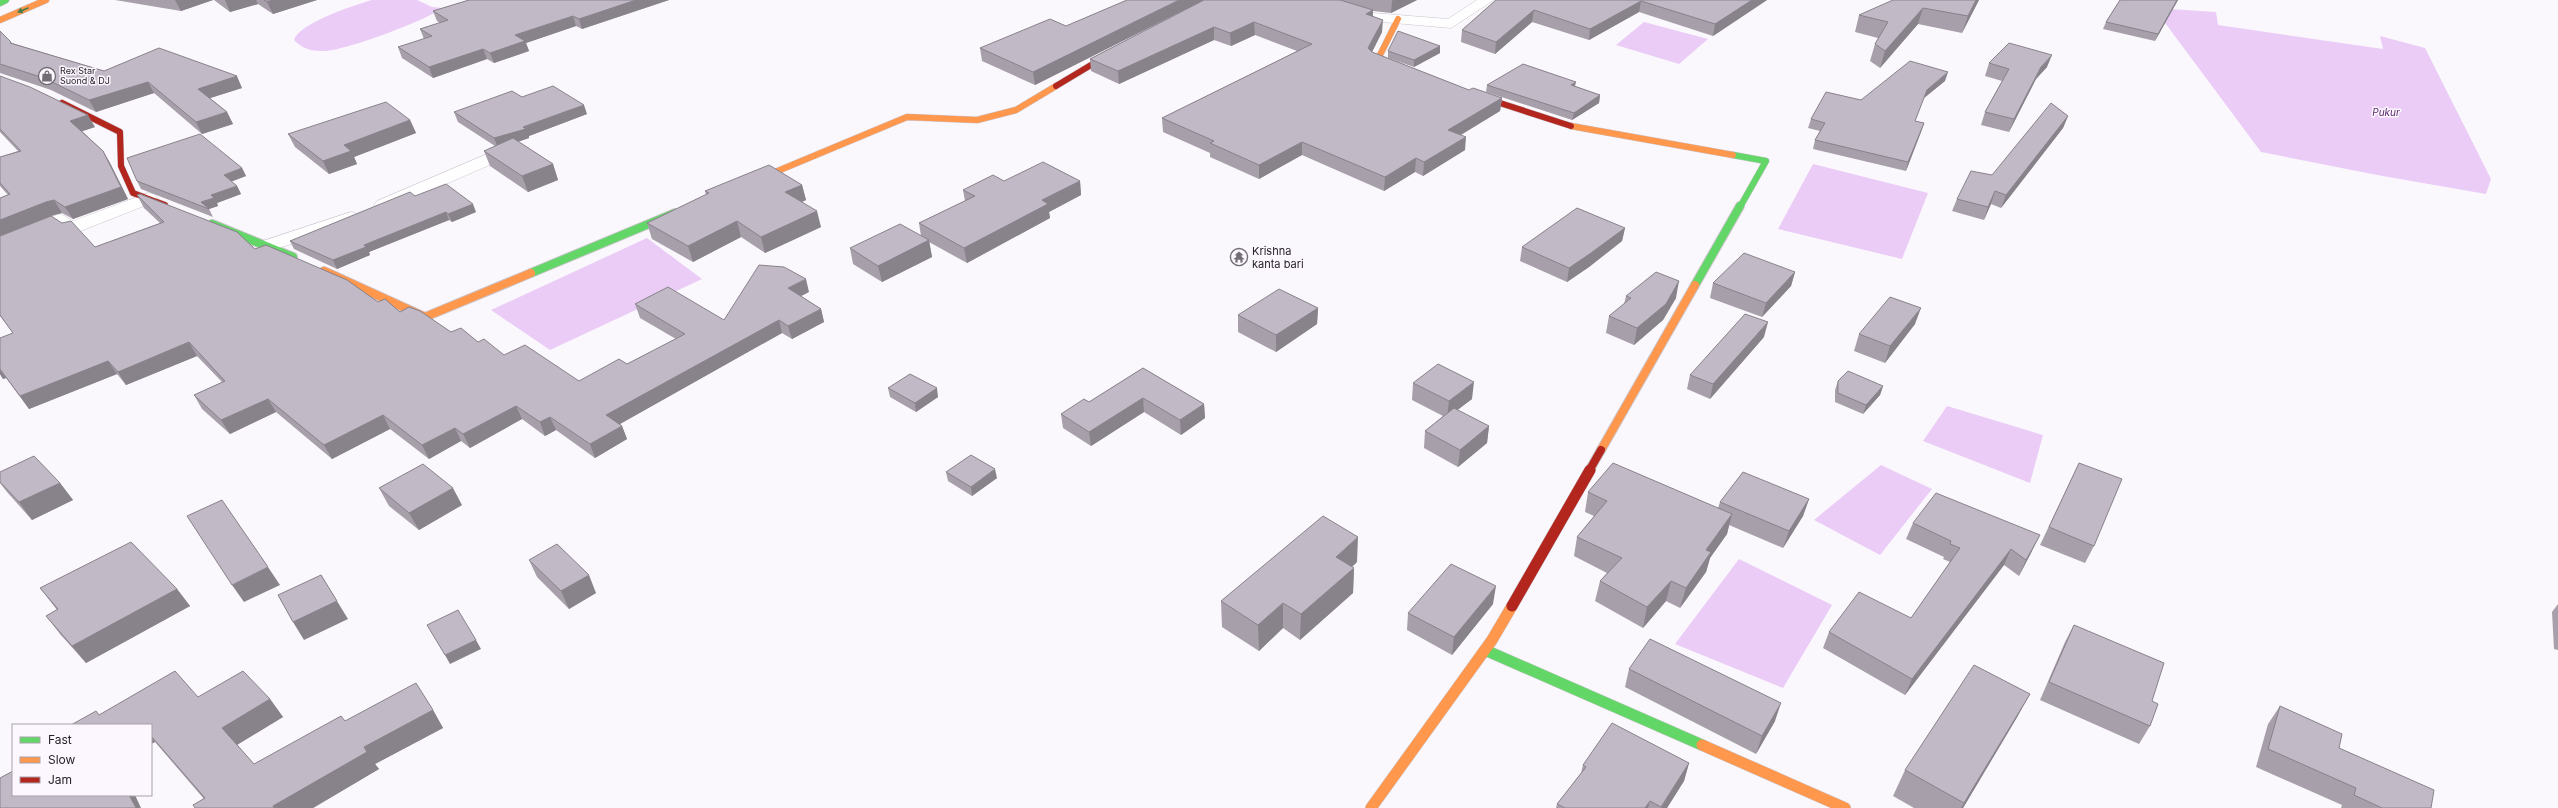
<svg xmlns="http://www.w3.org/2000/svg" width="2558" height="808" font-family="Inter,sans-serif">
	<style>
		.water { fill: #eaccf7 }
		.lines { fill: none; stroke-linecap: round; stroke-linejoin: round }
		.street-casing { stroke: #cac5cc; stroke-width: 1 }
		.fast-far2-casing { stroke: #cac5cc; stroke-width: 7 }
		.fast-far1-casing { stroke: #cac5cc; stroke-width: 10 }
		.fast-casing { stroke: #cac5cc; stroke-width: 12 }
		.slow-far2-casing { stroke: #cac5cc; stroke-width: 7 }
		.slow-far1-casing { stroke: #cac5cc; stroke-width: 10 }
		.slow-casing { stroke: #cac5cc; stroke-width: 12 }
		.jam-far2-casing { stroke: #cac5cc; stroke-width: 7 }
		.jam-far1-casing { stroke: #cac5cc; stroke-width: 10 }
		.jam-casing { stroke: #cac5cc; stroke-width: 12 }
		.street { fill: #fefeff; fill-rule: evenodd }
		.fast-far2 { stroke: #63d668; stroke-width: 6 }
		.fast-far1 { stroke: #63d668; stroke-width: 8 }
		.fast { stroke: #63d668; stroke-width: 11 }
		.slow-far2 { stroke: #ff974d; stroke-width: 6 }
		.slow-far1 { stroke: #ff974d; stroke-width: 8 }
		.slow { stroke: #ff974d; stroke-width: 11 }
		.jam-far2 { stroke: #b3261e; stroke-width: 6 }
		.jam-far1 { stroke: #b3261e; stroke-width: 8 }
		.jam { stroke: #b3261e; stroke-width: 11 }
		.wall { fill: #a79faa }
		.shaded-wall { fill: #88828b }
		.building { fill: #c2b9c6; stroke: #88828b }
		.oneway { fill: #457c49 }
		.labels { text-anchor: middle; stroke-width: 3; stroke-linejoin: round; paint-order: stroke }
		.far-poi-label { font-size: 9px; fill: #27222a; stroke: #fcf6ff; text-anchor: start }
		.far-water-label { font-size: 10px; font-style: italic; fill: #5a286c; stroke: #fcf6ff }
		.poi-label { font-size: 11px; fill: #27222a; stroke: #fcf6ff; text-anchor: start }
	</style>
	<rect width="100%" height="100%" fill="#fbf8fd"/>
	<path class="water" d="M372,0H417L432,7L443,8C426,20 341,53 321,51C311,51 301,48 294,40C299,23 355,5 372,0Z
		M2154,8L2216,12L2218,25L2383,49L2380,36L2425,48L2491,179L2486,194L2377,175L2261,152Z
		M1644,22L1708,39L1679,64L1616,45Z
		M1813,164L1928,193L1902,259L1778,229Z
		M647,238L702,279L550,350L491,310Z
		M1947,406L2043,435L2030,483L1923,441Z
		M1881,465L1932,489L1880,555L1814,520Z
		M1739,559L1832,605L1783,688L1675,644Z"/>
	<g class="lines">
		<g class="street-casing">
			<path id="street" d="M1314,0H1335L1373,13L1448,19L1477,0H1494L1451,28L1371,21L1316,3Z
				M513,143L519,144L522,148L519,152L389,209H377L374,205L377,201Z
				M148,193L154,194L157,198L154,202L78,232L71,234L59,227L0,251V238L54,216L61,214L73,221Z
				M351,212L358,214L360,218L358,222L267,252L260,250L258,246L260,242Z"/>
		</g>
		<g class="fast-far2-casing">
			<path id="fast-far2" d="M0,3L6,0
				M1733,155L1766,161L1740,207"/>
		</g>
		<g class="fast-far1-casing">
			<path id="fast-far1" d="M212,224L293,257
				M531,273L675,213
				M1695,285L1740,206"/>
		</g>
		<g class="fast-casing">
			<path id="fast" d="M1485,650L1702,745"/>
		</g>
		<g class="slow-far2-casing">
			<path id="slow-far2" d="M1398,19L1377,61L1400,69
				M0,20L46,0
				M1571,126L1733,155
				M751,182L907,117L977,120L1016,110L1056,86"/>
		</g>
		<g class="slow-far1-casing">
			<path id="slow-far1" d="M324,271L425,317L531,273
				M1601,450L1695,285"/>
		</g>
		<g class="slow-casing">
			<path id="slow" d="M1702,745L1845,808
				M1371,808L1492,640L1512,606"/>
		</g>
		<g class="jam-far2-casing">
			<path id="jam-far2" d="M1056,86L1116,50
				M1472,94L1571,126
				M62,103L120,132L121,166L133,193L165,205"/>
		</g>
		<g class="jam-far1-casing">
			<path id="jam-far1" d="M1589,471L1601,450"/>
		</g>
		<g class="jam-casing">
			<path id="jam" d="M1512,606L1590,470"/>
		</g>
		<use href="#street" class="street"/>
		<use href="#fast-far2" class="fast-far2"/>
		<use href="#fast-far1" class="fast-far1"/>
		<use href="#fast" class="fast"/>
		<use href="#slow-far2" class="slow-far2"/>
		<use href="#slow-far1" class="slow-far1"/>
		<use href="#slow" class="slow"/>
		<use href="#jam-far2" class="jam-far2"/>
		<use href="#jam-far1" class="jam-far1"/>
		<use href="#jam" class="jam"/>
	</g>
	<path class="wall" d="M115,0H213L181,11Z
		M214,0H317L273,14L258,4L230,12Z
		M469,0H669L582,29L576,26L526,43L529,51L494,63L487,59L433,78L402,58L398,47L424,39L420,29L440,23L437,21L433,11Z
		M1204,0L1035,85L982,61L980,48L1066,26Z
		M1204,0H1417L1391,13L1373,11V16L1382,32L1372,52L1469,90L1502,98L1500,111L1461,135L1465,150L1423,176L1415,172L1384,191L1302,155L1259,179L1210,157V153L1163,132L1162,118L1297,51L1255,35L1231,46L1214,40L1119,84L1091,71L1090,59Z
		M1496,0H1767L1713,36L1639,12L1589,40L1532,22L1495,54L1461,42L1462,30Z
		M1979,0L1962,33L1918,24L1880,68L1870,61L1875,44L1878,38L1855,32L1859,15Z
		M2120,0H2178L2155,41L2103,29L2106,22Z
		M0,31L12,43L104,71L242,88L210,98L227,112L233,124L202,134L154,93L96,112L51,90L0,73Z
		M1440,46V53L1414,67L1388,58V51Z
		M1989,63L2047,67L2036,79L2009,132L1981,125L1985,112L2002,81L1985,76Z
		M0,77L95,127L82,131L103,151L110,163L128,199L73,219L62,213L54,215L26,226L95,247L160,223L144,208L137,195L255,249L400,312L451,332L478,342L504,355L579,381L627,364L676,339L640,318L635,304L724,320L809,292L801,296L821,309L824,322L792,339L782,333L620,424L622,426L627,439L595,458L556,430L545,436L522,419L470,448L461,441L429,459L390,429L332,459L276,412L230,434L202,409L194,395L222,382L197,356L126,385L117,374L29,409L6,378L3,379L0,374V338L13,333L0,316V198L8,195L0,186V157L18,151L0,132Z
		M1945,81L1924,98L1915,121L1924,123L1921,132L1906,171L1813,149L1815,140L1820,131L1808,128L1811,119L1861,100Z
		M1487,85L1575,86L1600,95L1599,103L1572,120L1486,92Z
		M522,97L587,114L529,136V138L518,142L553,164L558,180L528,192L490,166L484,151L495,146L458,122L454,112Z
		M2068,116L2063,128L2001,208L1991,204L1984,220L1952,211L1957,199L1992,175Z
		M410,120L416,133L354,157L357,164L329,174L295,147L288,134Z
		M242,168L246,176L231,181L237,186L241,194L217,203L218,206L209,209L213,217L141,189L137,181Z
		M1004,181H1080L1081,195L1049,212L1050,218L967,263L929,242L932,257L882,282L853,264L850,248L921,236L919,223L965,201L963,190Z
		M802,185L806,200L802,202L821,227L765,253L741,237L693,262L652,239L647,223L706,195L705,191Z
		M415,196L476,212L452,222L449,220L369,252L370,255L337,269L294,249L290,241Z
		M1625,228L1622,241L1589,267L1567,282L1520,261L1522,247Z
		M1795,272L1791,286L1762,317L1710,298L1713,283Z
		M1626,296L1676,298L1663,320L1634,345L1606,333L1609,316L1624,304Z
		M1318,308L1317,324L1276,352L1238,332V315Z
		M1915,324L1885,363L1854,351L1859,334Z
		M1764,337L1710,399L1687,389L1690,375Z
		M1143,368L1204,404L1205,418L1181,435L1144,412L1091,446L1063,428L1061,414L1089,402Z
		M1838,381L1883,386L1880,395L1863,414L1835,402V390Z
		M1413,383L1472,399L1457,410L1489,426L1487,443L1458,467L1424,448L1425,431L1443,416L1412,400Z
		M888,388L938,397L916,412L890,397Z
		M2079,463L2094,546L2085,563L2040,545Z
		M0,472L60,483L73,500L32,520L7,492L0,483Z
		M946,472L997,478L972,496L948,481Z
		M379,488L462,505L419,530L389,506Z
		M1588,492L1718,508L1720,502L1809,499L1803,516L1783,548L1729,525L1727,534L1710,558L1706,572L1680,608L1666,601L1643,628L1595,601L1600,581L1607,573L1574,556L1577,537L1594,516L1585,512Z
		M1913,523L2032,551L2019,576L2004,565L1905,695L1823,648L1829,632L1911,618L1950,562L1943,559L1944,557L1906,539Z
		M529,560L596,593L569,609L537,577Z
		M1357,562L1352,567L1354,568L1353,593L1300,640L1283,628L1259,651L1222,627L1221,601Z
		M40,588L177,589L190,606L86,663L60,634L46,616L57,610Z
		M1493,604L1452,655L1407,630L1408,613Z
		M2558,604V650L2554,649L2552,612Z
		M2074,625L2152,701L2150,726L2139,744L2040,700L2065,642Z
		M1629,669L1775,721L1756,754L1625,687Z
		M2030,694L2016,719L1963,808H1914L1893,796L1905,770Z
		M198,697L270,699L283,717L237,745L254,764L345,721L433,710L443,728L375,764L379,769L313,808H195L204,799L155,742L151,744V725L99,715Z
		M2280,706L2339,748L2431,808H2341L2342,805L2256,767L2268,724Z
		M1689,763L1684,781L1667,808H1556L1557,804L1581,773L1583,765Z"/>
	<path class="shaded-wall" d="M175,0H213L181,11Z
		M225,0H256L258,4L230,12Z
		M273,0H317L273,14L267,2Z
		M636,0H669L582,29L579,19Z
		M1179,0H1204L1035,85L1033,72Z
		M1393,0H1417L1391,13L1392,1Z
		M1752,0H1767L1713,36L1715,24Z
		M1976,0H1979L1962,33L1968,16Z
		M2177,0H2178L2155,41L2158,34Z
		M1641,1L1639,12L1589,40L1590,29Z
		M1923,8L1918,24L1880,68L1885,51Z
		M1373,10L1372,23L1366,14Z
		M1534,10L1532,22L1495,54L1496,42Z
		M573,16L576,26L526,43L529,51L494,63L490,53L515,35Z
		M1383,20L1382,32L1368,60V48Z
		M1254,22L1255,35L1231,46L1230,33Z
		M1214,27V40L1119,84L1118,71Z
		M1440,46V53L1414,67V60Z
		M483,49L487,59L433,78L429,67Z
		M2052,55L2047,67L2036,79L2009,132L2014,119L2041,67Z
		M1948,72L1945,81L1924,98L1912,130L1927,90Z
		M237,76L242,88L204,100L198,89Z
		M148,82L154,93L96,112L89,100Z
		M1576,82L1574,90L1571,85Z
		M1600,95L1599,103L1572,120L1574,113Z
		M1502,98L1500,111L1447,143L1448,130Z
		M584,105L587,114L529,136V138L498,148L494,138Z
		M227,112L233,124L202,134L196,122Z
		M88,115L95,127L77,133L70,121Z
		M2068,116L2063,128L2001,208L2006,195Z
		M410,120L416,133L354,157L357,164L329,174L323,161L344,145Z
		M1924,123L1921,132L1906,171L1908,162Z
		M1466,137L1465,150L1423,176L1424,162Z
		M1302,142V155L1259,179V165Z
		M103,151L110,163L128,199L73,219L65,207Z
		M1416,158L1415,172L1384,191L1385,177Z
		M553,164L558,180L528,192L522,176Z
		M242,168L246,176L228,183L224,175Z
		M1080,181L1081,195L1049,212L1050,218L967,263L964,248L1042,200Z
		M802,185L806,200L789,208L785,192Z
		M237,186L241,194L217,203L218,206L209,209L201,202L211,195Z
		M1995,191L1991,204L1984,220L1988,207Z
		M54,200L62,213L54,215L0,236V220L46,202Z
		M473,204L476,212L452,222L448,214Z
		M817,211L821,227L765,253L761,237Z
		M446,212L449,220L369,252L370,255L337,269L333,260L364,245Z
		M737,221L741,237L693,262L688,246Z
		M1625,228L1622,241L1589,267L1567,282L1569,268Z
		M929,240L932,257L882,282L878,266Z
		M1795,272L1791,286L1762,317L1766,303Z
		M806,279L809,292L791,301L788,288Z
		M1679,281L1676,298L1663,320L1634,345L1637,328Z
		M1318,308L1317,324L1276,352V335Z
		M1921,308L1915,324L1885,363L1890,346Z
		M821,309L824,322L792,339L788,326Z
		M779,320L782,333L611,429L606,415Z
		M1768,322L1764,337L1710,399L1713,384Z
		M189,342L197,356L126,385L118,372Z
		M108,361L117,374L29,409L20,396Z
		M0,370L6,378L3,379L0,374Z
		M1474,382L1472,399L1447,418L1449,401Z
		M1883,386L1880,395L1863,414L1866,405Z
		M937,388L938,397L916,412L915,403Z
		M1143,398L1144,412L1091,446L1089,432Z
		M268,399L276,412L230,434L221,420Z
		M1204,404L1205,418L1181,435L1180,420Z
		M516,406L522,419L470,448L463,434Z
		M383,415L390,429L332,459L324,445Z
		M550,417L556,430L545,436L540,422Z
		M622,426L627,439L595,458L590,444Z
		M1489,426L1487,443L1458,467L1460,450Z
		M455,428L461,441L429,459L422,445Z
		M995,469L997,478L972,496L971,487Z
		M60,483L73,500L32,520L19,502Z
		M453,488L462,505L419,530L409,513Z
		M1809,499L1803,516L1783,548L1789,531Z
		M1732,514L1727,534L1710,558L1706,572L1680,608L1686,588L1706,550Z
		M2040,535L2032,551L2019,576L2026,560Z
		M1358,537L1357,562L1335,582L1336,557Z
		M2011,549L2004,565L1905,695L1912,679Z
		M268,567L280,585L244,602L232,585Z
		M1354,568L1353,593L1300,640L1301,614Z
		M321,575L348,619L304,640L293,622Z
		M589,575L596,593L569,609L561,591Z
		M1671,581L1666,601L1643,628L1647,607Z
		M1496,586L1493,604L1452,655L1454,637Z
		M177,589L190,606L86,663L72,646Z
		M1283,603V628L1259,651L1258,625Z
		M476,640L481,649L450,664L445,655Z
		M2030,694L2016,719L1963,808H1961Z
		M270,699L283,717L235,746L222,728Z
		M1781,703L1775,721L1756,754L1762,736Z
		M433,710L443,728L375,764L379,769L313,808H274L273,806L364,747Z
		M151,737L155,742L151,744Z
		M1689,763L1684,781L1667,808H1661Z
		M129,795H135L141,808H136Z
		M1650,801L1648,808H1645Z"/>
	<path class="building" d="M264,0H273L267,2Z
		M469,0H636L579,19L573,16L515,35L525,41L490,53L483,49L429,67L398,47L432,36L420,29L448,20L433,11Z
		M1127,0H1179L1033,72L980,48L1050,19L1066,26Z
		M1204,0H1340L1373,10L1366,14L1383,20L1368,48L1372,52L1469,90L1473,88L1502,98L1448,130L1466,137L1424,162L1416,158L1385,177L1302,142L1259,165L1210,143L1214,141L1162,118L1312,44L1254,22L1230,33L1214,27L1118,71L1090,59Z
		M1496,0H1752L1715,24L1641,1L1590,29L1534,10L1496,42L1462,30Z
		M1893,0H1976L1968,16L1923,8L1885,51L1875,44L1888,22L1859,15Z
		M2120,0H2177L2158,34L2106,22Z
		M0,31L11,42L10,43L104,71L159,48L237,76L198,89L227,112L196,122L148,82L89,100L44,78L0,64Z
		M1398,31L1440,46L1414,60L1388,51Z
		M2009,43L2052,55L2041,67L2014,119L1985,112L2009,69L1989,63Z
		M1910,61L1948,72L1927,90L1915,121L1924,123L1908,162L1815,140L1825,123L1811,119L1826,92L1861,100Z
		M1523,64L1576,82L1571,85L1600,95L1574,113L1487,85Z
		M0,76L30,87L88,115L70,121L103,151L121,187L65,207L54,200L46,202L0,220V198L10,194L0,183V157L21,151L0,129Z
		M553,86L584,105L523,127L526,129L494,138L454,112L512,91L522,97Z
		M386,102L410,120L344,145L351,151L323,161L288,134Z
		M2051,103L2068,116L2006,195L1995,191L1988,207L1957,199L1971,171L1992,175Z
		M200,134L242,168L224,175L237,186L211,195L214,198L201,202L209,209L137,181L127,158Z
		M513,138L553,164L522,176L484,151Z
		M1043,162L1080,181L1042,200L1048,204L964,248L919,223L975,196L963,190L993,175L1004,181Z
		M769,165L802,185L785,192L817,211L761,237L737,221L688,246L647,223L709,193L705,191Z
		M446,184L473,204L448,214L446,212L364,245L366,247L333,260L290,241L410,192L415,196Z
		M140,194L237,232L255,249L266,245L347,280L378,302L385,299L400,312L409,307L420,311L451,332L461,328L478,342L484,339L504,355L525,345L579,381L619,359L627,364L685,334L635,304L668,287L724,320L759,265L784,267L806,279L788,288L821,309L788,326L779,320L606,415L622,426L590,444L550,417L540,422L516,406L463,434L455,428L422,445L383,415L324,445L268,399L221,420L194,395L225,381L189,342L118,372L108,361L20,396L0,369V338L13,333L0,315V236L51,216L62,223L71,221L95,247L164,222L137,195Z
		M1577,208L1625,228L1591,253L1569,268L1522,247Z
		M900,224L929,240L878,266L850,248Z
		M1744,253L1795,272L1766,303L1713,283Z
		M1656,272L1679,281L1666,304L1637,328L1609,316L1631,298L1626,296Z
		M1279,289L1318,308L1276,335L1238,315Z
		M1890,297L1921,308L1890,346L1859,334Z
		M1745,314L1768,322L1713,384L1690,375Z
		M1438,364L1474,382L1449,401L1413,383Z
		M1143,368L1204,404L1180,420L1143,398L1089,432L1061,414L1084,399L1089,402Z
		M1848,371L1883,386L1866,405L1838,393V381Z
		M910,374L937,388L915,403L888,388Z
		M1454,408L1489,426L1460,450L1425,431Z
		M971,455L995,469L971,487L946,472Z
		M34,456L60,483L19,502L0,482V472Z
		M1613,463L1732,514L1706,550L1711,552L1686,588L1671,581L1647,607L1600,581L1622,558L1577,537L1607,501L1588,492Z
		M2079,463L2122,479L2094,546L2049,527Z
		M423,464L453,488L409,513L379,488Z
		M1743,472L1809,499L1789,531L1720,502Z
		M1936,493L2040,535L2026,560L2011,549L1912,679L1829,632L1859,592L1911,618L1960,548L1950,544L1951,541L1913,523Z
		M222,500L268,567L232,585L187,516Z
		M1323,516L1358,537L1336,557L1354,568L1301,614L1283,603L1258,625L1221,601Z
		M131,542L177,589L72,646L46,616L58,609L40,588Z
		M557,544L589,575L561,591L529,560Z
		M1451,564L1496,586L1454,637L1408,613Z
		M321,575L337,601L293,622L278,595Z
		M458,610L476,640L445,655L427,625Z
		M2074,625L2164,663L2152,701L2158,704L2150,726L2049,682Z
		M1650,639L1781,703L1762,736L1629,669Z
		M1974,665L2030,694L1964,803L1905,770Z
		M175,671L198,697L243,671L270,699L222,728L254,764L341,716L345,721L416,683L433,710L364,747L367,752L273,806L274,808H195L193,805L205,798L151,736V725H141V724L139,725H71L96,711L99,715Z
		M2280,706L2342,734L2339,748L2434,790L2431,808H2382L2354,795L2356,788L2268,749Z
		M1612,723L1689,763L1661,807L1650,801L1645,808H1565L1557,804L1586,767L1583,765Z
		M13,771V795H129L136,808H0V778Z"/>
	<defs><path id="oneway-solid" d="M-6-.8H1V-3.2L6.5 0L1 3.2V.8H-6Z"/></defs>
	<use class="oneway" href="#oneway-solid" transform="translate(23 10) rotate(157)"/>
	<defs>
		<g id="shop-ring" transform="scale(0.9)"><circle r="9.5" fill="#fcf6ff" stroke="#716d74" stroke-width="1.5"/><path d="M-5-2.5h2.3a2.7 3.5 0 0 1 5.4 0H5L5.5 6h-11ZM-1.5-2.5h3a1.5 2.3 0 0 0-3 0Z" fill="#716d74"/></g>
		<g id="temple-ring" transform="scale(0.9)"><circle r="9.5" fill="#fcf6ff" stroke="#716d74" stroke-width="1.5"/><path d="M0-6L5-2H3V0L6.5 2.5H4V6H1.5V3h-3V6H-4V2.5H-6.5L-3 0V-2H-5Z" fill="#716d74"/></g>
	</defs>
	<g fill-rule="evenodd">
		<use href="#shop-ring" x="47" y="76"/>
		<use href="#temple-ring" x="1239" y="257"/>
	</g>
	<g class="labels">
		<g class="far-poi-label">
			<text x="60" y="74">Rex Star<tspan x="60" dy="10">Suond &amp; DJ</tspan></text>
		</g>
		<g class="far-water-label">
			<text x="2386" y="116">Pukur</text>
		</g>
		<g class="poi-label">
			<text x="1252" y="255">Krishna<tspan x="1252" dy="13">kanta bari</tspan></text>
		</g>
	</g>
	<rect x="12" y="724" width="140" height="72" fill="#fcf6ff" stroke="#a7a1aa"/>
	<rect x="20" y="737" width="20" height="6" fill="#63d668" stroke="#a7a1aa"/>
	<text x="48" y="744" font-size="12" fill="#27222a">Fast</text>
	<rect x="20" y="757" width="20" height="6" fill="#ff974d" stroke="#a7a1aa"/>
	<text x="48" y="764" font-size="12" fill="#27222a">Slow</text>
	<rect x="20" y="777" width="20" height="6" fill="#b3261e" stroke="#a7a1aa"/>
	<text x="48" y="784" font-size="12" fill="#27222a">Jam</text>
</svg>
